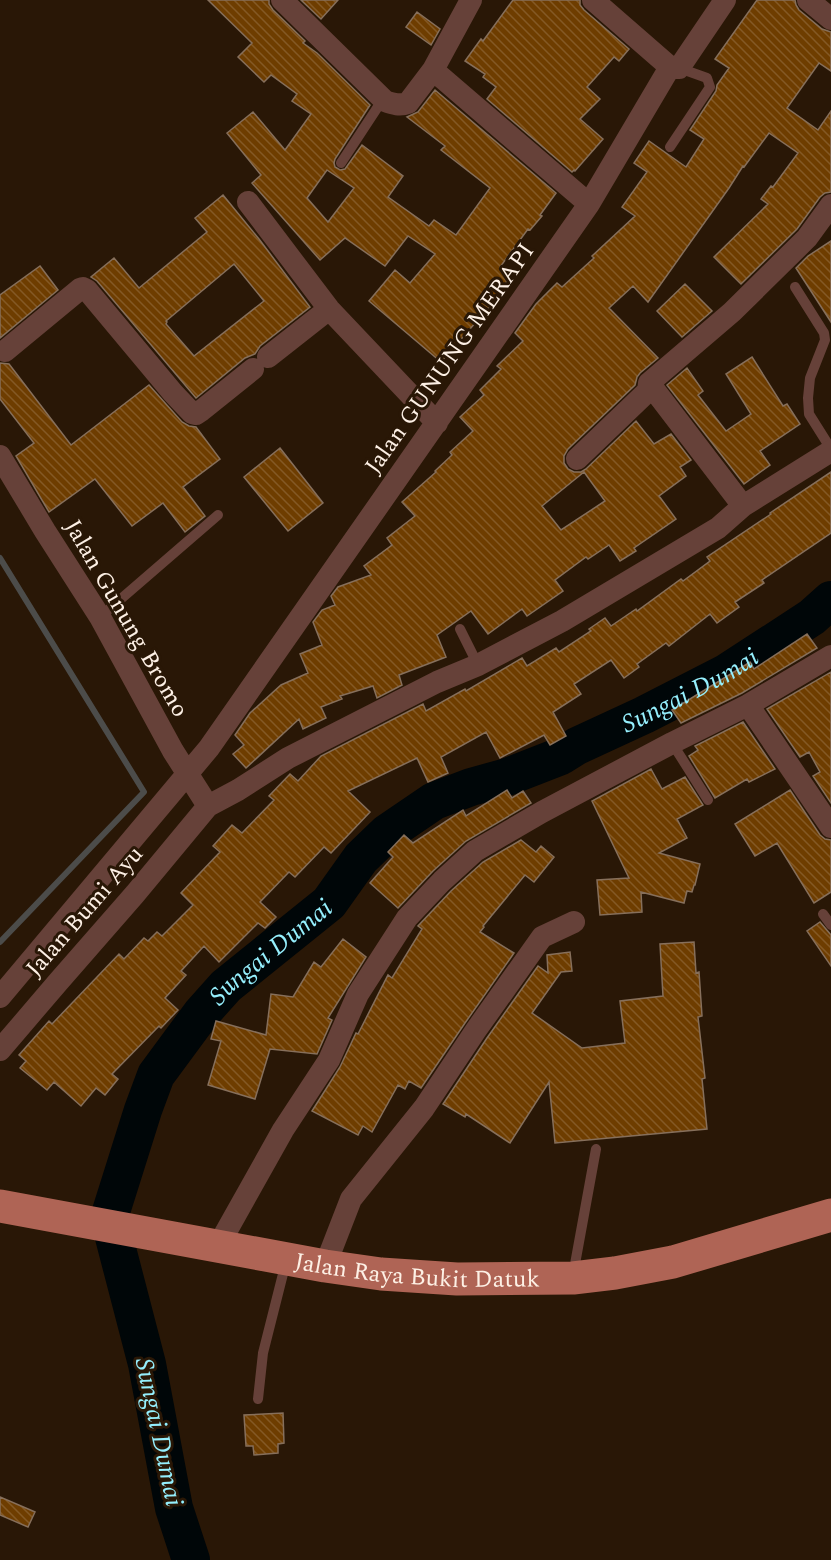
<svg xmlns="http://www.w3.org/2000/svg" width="831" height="1560" font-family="Spectral,serif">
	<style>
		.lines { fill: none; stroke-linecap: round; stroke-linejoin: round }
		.stream { stroke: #4c4c4a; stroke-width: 6 }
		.river { stroke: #000608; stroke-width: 38 }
		.building { fill: url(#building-back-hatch); stroke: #866f5b; stroke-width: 1.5; fill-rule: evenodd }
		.lane { stroke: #664139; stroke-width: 10 }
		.street { stroke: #664139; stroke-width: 22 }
		.primary { stroke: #af6455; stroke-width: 33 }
		.labels { text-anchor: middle; stroke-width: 6; stroke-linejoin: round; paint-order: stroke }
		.street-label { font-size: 24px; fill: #fdf0e5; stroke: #291706 }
		.water-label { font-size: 26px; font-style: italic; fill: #95effd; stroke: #291706 }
	</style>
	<defs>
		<pattern id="building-back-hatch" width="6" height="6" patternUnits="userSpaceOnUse" patternTransform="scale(1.5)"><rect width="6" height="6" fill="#6e3d00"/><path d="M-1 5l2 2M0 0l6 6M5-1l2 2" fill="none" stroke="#845925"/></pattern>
	</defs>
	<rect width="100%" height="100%" fill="#291706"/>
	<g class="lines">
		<path class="stream" d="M0,558L144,792L0,942"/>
		<path class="river" id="s1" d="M191,1560L174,1508L147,1364L109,1218L143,1110L156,1075L201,1014L226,986L329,903L361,858L387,833L434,801L471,787L507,777L561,756L577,746L644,715L726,673L812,617L831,600"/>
	</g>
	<path class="building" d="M208,0H269V4L273,10L305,41L303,43L317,53L370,105L335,159L334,163L335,167L340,170L345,169L362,145L403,176L388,197L429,226L434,220L456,235L490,188L441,150L445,146L407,117L418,112L435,90L556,193L540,215L542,216L530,230L528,229L500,267L511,275L491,305L441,362L369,301L395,270L410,283L435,254L408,236L385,266L345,238L320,260L252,183L261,175L227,133L253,112L285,150L311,114L292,101L297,94L271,75L264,82L238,57L252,43ZM327,170L354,188L328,222L307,198Z
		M301,0H338L321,19Z
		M513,0H580V5L584,10L629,49L619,61L614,57L587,87L600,99L580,119L603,139L575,171L574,170L572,172L487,99L496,87L483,77L485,74L465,61L481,39L483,41Z
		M757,0H795L796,5L799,10L822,29L831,32V71L819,63L787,108L818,130L831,111V192L825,193L820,197L797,229L741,284L714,257L768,204L761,199L771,186L773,187L798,153L769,133L744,167L743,166L729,188L648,302L633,286L609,308L658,358L640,373L637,377L635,385L568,449L564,456V463L568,469L574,472H581L586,469L636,421L654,444L671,434L691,460L680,467L686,476L659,496L676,519L634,548L636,551L620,561L609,545L588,559L586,557L555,580L563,591L527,616L522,609L488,634L471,611L437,635L446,657L399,675L402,685L377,698L373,686L340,696L342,699L321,707L326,718L303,729L299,719L246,768L233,754L244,745L235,735L250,713L281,685L308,673L300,654L322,645L313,622L322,610L335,605L331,596L338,587L371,575L364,566L392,545L387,538L415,516L402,502L436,472L435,471L452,455L450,452L473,431L460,417L484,395L480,390L501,369L497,366L523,341L515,333L536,304L557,283L562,287L594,258L592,256L635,216L622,207L647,172L634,163L649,141L686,167L704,139L690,130L716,91L717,85L729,68L715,59ZM584,472L605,501L561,530L542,506Z
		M417,12L440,29L431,45L406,27Z
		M223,195L259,239L310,307L260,346L255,354L245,358L196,398L97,281L91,277L114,258L139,288L207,232L195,218ZM234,264L264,301L194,356L166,324L167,322L166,321Z
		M831,241V322L796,268L808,256Z
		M40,266L58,290L0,338V295Z
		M685,284L712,311L682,337L657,311Z
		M752,357L783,406L787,404L800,424L760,451L770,465L744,484L667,385L687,368L703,391L698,395L726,431L751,414L726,374Z
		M0,363L9,364L71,445L149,385L182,422L189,426L196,427L220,459L183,487L205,516L185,532L163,503L132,526L95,479L49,512L16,456L34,443L0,399Z
		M280,448L323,503L288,531L244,477Z
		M831,472V533L762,580L764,583L735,602L739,607L717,623L710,614L669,646L666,643L637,664L639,667L624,678L611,660L574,684L581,694L553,712L566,736L550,745L544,735L500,758L486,732L441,757L448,773L428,782L417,758L348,791L370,812L331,853L324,847L295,877L289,872L260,902L276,917L265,928L258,923L219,962L204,946L181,971L186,975L165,998L178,1010L161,1028L159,1026L112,1074L118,1079L105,1095L96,1088L81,1106L54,1082L47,1090L20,1068L26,1061L19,1055L49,1021L52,1024L119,954L124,959L144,938L148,941L157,932L162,936L193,905L181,893L220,852L213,846L232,825L242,833L274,800L269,796L290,774L298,781L321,756L423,704L426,711L465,689L466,691L522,658L527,666L556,648L559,652L591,631L589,629L605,618L611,626L636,609L637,611L681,579L683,581L710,561L707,557L771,514L770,513Z
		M807,634L817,648L742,693L681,723L672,710L750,662L754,669Z
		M831,672V803L813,776L820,772L809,752L800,757L767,709Z
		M743,722L775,769L749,782L747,779L715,798L689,756L698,750L695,746Z
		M651,769L662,789L685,777L703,805L677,819L687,838L659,853L700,864L695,885H694L692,892L687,891L684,903L641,892L642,912L600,915L597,880L629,878L592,801Z
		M507,790L512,798L523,791L531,803L466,841L433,871L398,908L370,883L393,857L388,852L404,835L413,843L463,810L466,816Z
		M790,790L820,835L825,839L831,840V892L814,903L777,843L755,856L735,824Z
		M521,840L536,852L541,846L554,857L534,882L525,875L483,926L484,927L480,932L514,953L465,1023L421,1088L409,1081L405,1089L398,1085L372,1132L363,1126L358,1135L312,1111L340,1067L356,1033L358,1034L388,975L392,978L422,929L418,926L451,891L483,862Z
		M820,922L831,935V966L807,931Z
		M343,939L366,957L328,1018L332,1020L317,1054L270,1049L255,1099L208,1085L221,1041L211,1039L216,1021L266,1035L271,994L293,997L314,962L321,967Z
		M694,942L696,973L699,972L702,1016L698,1017L705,1078L702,1079L707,1129L555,1143L549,1082L510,1143L466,1114L465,1117L443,1104L487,1038L538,966L548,973L547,955L570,952L572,971L561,972L532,1013L582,1048L625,1043L620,1001L663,996L660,944Z
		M283,1413L284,1443L278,1444V1453L254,1455L253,1446H246L244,1415Z
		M0,1497L35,1512L28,1527L0,1515Z"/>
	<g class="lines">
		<path class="lane" d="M670,147L710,87L707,78L679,68
			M341,163L383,99
			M795,287L824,333L825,340L810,378L808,398L809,414L831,449
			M100,617L218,515
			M460,629L478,665
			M672,743L708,800
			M823,914L831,925
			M573,1275L596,1149
			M258,1399L263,1353L286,1262"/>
		<path class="street" d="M282,0L385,101C393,104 400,106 408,103L433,70L471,0
			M593,0L670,67
			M808,0L831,19
			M433,70L589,204
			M248,202L329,309L437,423
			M5,351L80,289L83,288L87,290L173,393L192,413L196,414L202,410L253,369
			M268,357L329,309
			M649,383L743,506
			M0,456L45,531L100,617L173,751L208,806
			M577,459L648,391L649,383L732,312L807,238L831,205
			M748,705L831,827
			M0,997L209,748L589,204L670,67L679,68L725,0
			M0,1050L59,981L135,894L208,806L238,790L288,758L437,682L478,665L562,621L718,528L743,506L831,451
			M218,1246L283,1130L329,1060L358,994L407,918L442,881L475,851L542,812L672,743L748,705L831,656
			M325,1266L351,1199L424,1108L476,1030L542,937L574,922"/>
		<path class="primary" id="s2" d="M0,1206L325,1266L381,1274L457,1279L573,1278L615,1273L673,1262L831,1215"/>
	</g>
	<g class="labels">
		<g class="street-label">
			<text transform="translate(449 358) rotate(-55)" y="8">Jalan GUNUNG MERAPI</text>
			<text transform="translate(127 618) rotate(60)" y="8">Jalan Gunung Bromo</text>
			<text transform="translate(84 911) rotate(-49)" y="8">Jalan Bumi Ayu</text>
			<text dy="8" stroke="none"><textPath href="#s2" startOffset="423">Jalan Raya Bukit Datuk</textPath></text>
		</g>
		<g class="water-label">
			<text dy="9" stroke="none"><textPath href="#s1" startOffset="1176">Sungai Dumai</textPath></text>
			<text dy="9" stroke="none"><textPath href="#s1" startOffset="672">Sungai Dumai</textPath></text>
			<text transform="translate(160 1432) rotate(78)" y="9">Sungai Dumai</text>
		</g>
	</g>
</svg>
